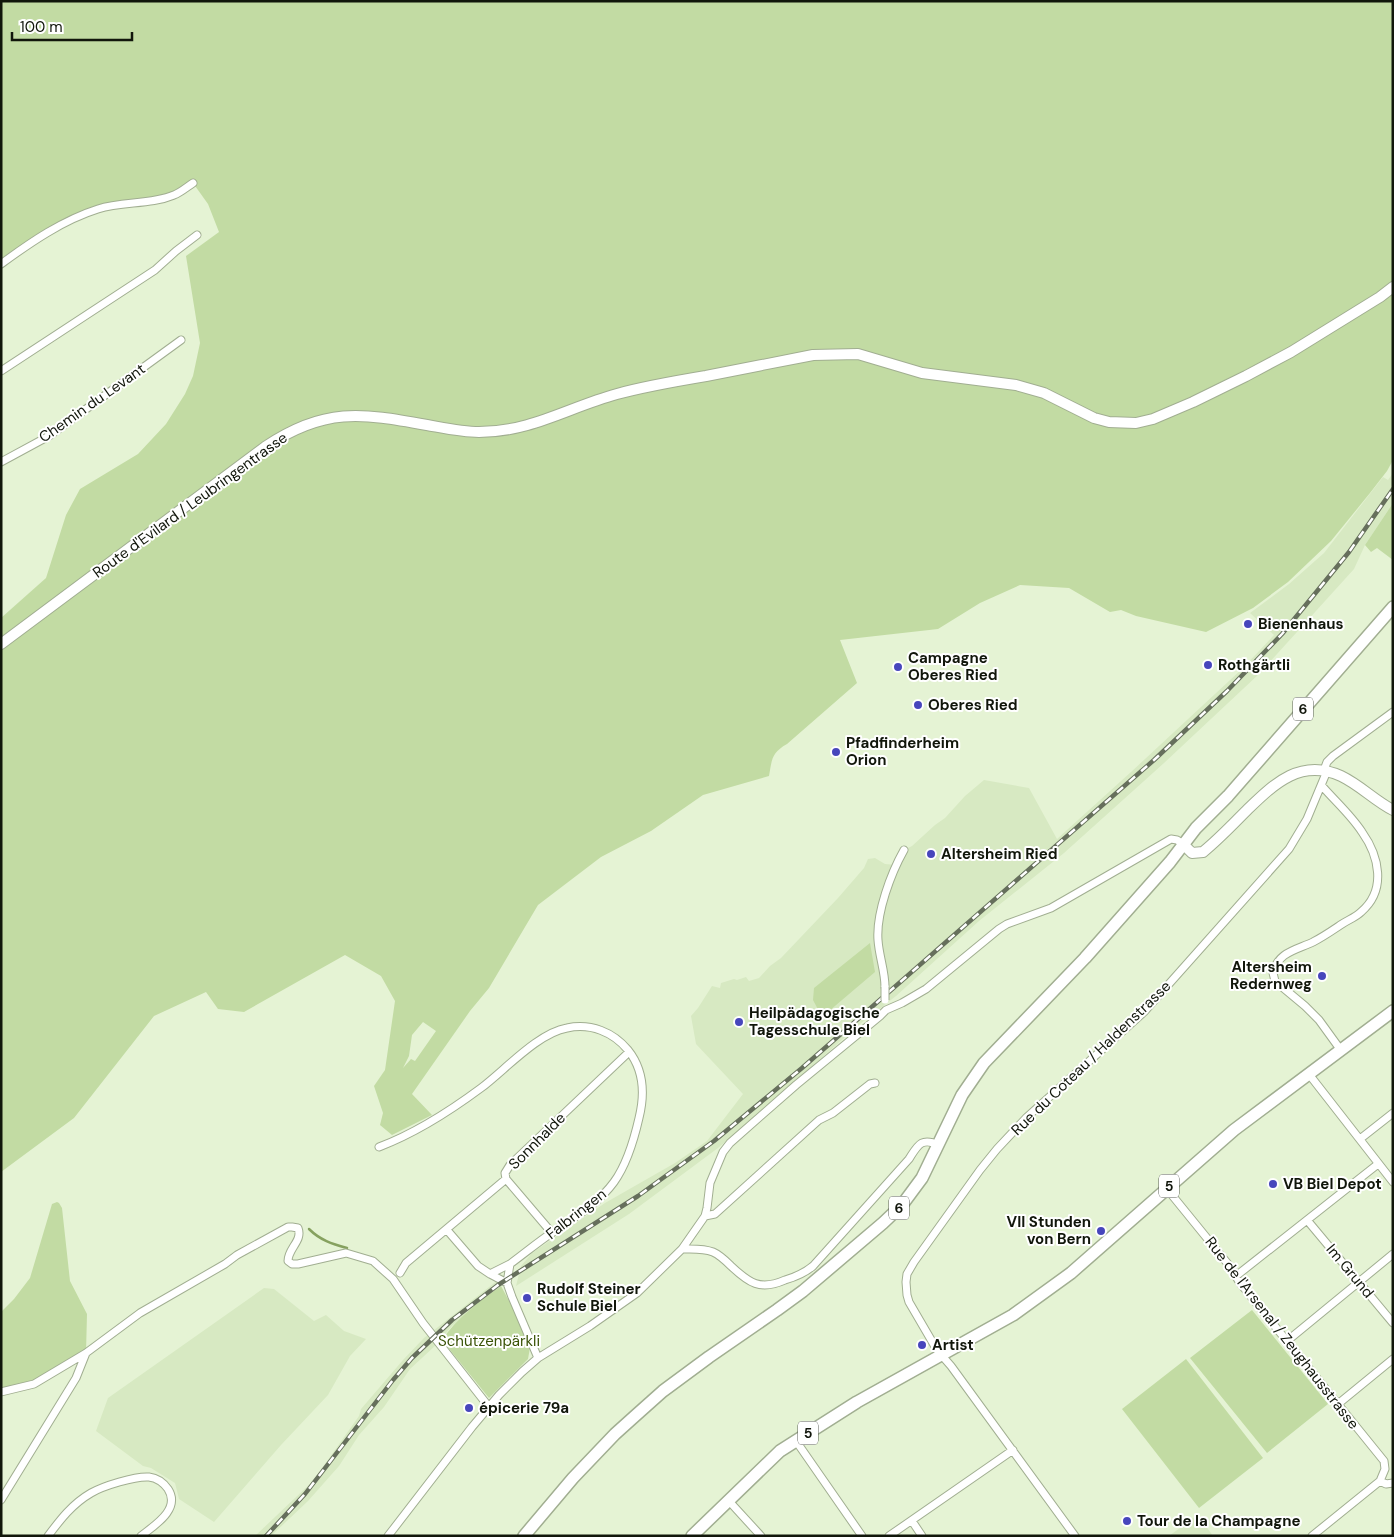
<svg xmlns="http://www.w3.org/2000/svg" width="1394" height="1537" font-family="'DM Sans',sans-serif">
	<style>
		.built { fill: #d7e9c2 }
		.green { fill: #c2dba3; fill-rule: evenodd }
		.lines { fill: none; stroke-linecap: round; stroke-linejoin: round }
		.stream { stroke: #86a15f; stroke-width: 2.5 }
		.street-casing { stroke: #a1ae91; stroke-width: 9 }
		.secondary-casing { stroke: #a1ae91; stroke-width: 12 }
		.primary-casing { stroke: #a1ae91; stroke-width: 14 }
		.street { stroke: #fff; stroke-width: 7 }
		.secondary { stroke: #fff; stroke-width: 10 }
		.primary { stroke: #fff; stroke-width: 11 }
		.rail-casing { stroke: #666f5c; stroke-width: 4.5 }
		.rail { stroke: #fff; stroke-width: 2.5; stroke-dasharray: 8; stroke-linecap: butt }
		.street-bridge-casing { stroke: #a1ae91; stroke-width: 9; stroke-linecap: butt }
		.street-bridge { stroke: #fff; stroke-width: 7 }
		.poi-dot { fill: #4746bc; stroke: #fff; stroke-width: 2 }
		.labels { text-anchor: middle; stroke-width: 4; stroke-linejoin: round; paint-order: stroke }
		.shield { fill: #fff; stroke: #585c54; stroke-width: 1 }
		.shield-label { font-size: 14px; font-weight: bold; fill: #11160b }
		.street-label { font-size: 15px; fill: #11160b; stroke: #fff }
		.poi-label { font-size: 15px; font-weight: bold; fill: #11160b; stroke: #fff; text-anchor: start }
		.park-label { font-size: 15px; fill: #395205; stroke: #fff }
	</style>
	<rect width="100%" height="100%" fill="#e5f3d4"/>
	<path class="built" d="M1393,473V503L1365,545L1354,569L1259,674L1164,763L1064,853L979,921L896,996L860,1024L760,1112L718,1148L629,1214L516,1286L521,1266L532,1253L605,1203L675,1163L707,1141L743,1094L696,1044L691,1016L698,1008L712,986L720,988L721,983L734,979L737,980L746,977L749,981L759,978L770,966L781,958L838,898L864,868L868,859L875,858L885,864L896,865L904,850L912,846L935,825L945,818L965,796L984,780L1029,788L1057,839L1131,772L1243,668L1274,635L1250,613L1289,584L1324,553L1383,477L1388,480Z
		M498,1280L501,1286L474,1305L452,1326L436,1345L410,1369L384,1407L359,1435L339,1466L308,1501L271,1536H255L313,1481L359,1416L361,1409L403,1360L424,1338Z
		M264,1288L274,1289L314,1321L326,1315L344,1331L366,1339L350,1356L328,1395L281,1445L214,1522L179,1499L175,1483L151,1468L143,1466L96,1431L108,1398Z
		M1198,1515L1213,1536H1169L1192,1519Z"/>
	<path class="green" d="M1,1H1393V460L1387,471L1370,493L1331,541L1288,582L1253,608L1206,632L1136,616L1121,610L1110,612L1069,588L1020,585L980,603L938,629L840,640L857,683L787,744C771,753 772,760 769,776L703,795L651,831L601,857L538,905L489,988L470,1011L412,1094L432,1115L392,1135L380,1125L383,1113L374,1086L385,1070L395,1001L381,976L345,955L244,1012L218,1009L206,992L154,1016L74,1118L1,1172V618L46,578L66,515L80,489L138,454L166,424L185,394L193,376L200,343L186,256L219,232L208,204L193,183L176,195L122,204L77,217L1,264ZM423,1022L436,1031L415,1061L411,1059L403,1068L409,1056L412,1035Z
		M1393,503V560L1377,548L1371,552L1365,545Z
		M870,943L875,972L822,1017L813,1000L814,988Z
		M57,1202L59,1203L62,1208L70,1281L87,1314L86,1353L34,1384L1,1392V1312L14,1299L30,1278L52,1204Z
		M501,1286L531,1342L528,1359L489,1398L442,1340C458,1317 478,1302 501,1286Z
		M1252,1310L1328,1404L1267,1453L1190,1358Z
		M1186,1359L1263,1458L1199,1508L1122,1409Z"/>
	<g class="lines">
		<path class="stream" d="M309,1229C320,1240 332,1244 347,1248"/>
		<g class="street-casing">
			<path id="street" d="M1,264C31,242 63,220 98,209C123,201 150,205 174,195C180,193 187,187 193,183
				M1,371L155,270L176,251L197,235
				M1,462L49,436L181,340
				M1324,770L1327,762L1333,756L1393,712
				M1322,786C1335,801 1351,815 1362,832C1379,856 1387,890 1361,912C1356,917 1348,920 1342,924C1333,930 1323,937 1313,942C1296,950 1278,952 1273,973L1275,981L1305,1006L1319,1020L1340,1049
				M885,987C885,971 879,956 878,940C876,913 891,873 904,850
				M1308,1073L1393,1182
				M1360,1139L1393,1113
				M379,1147C416,1133 450,1111 481,1088C505,1070 538,1033 567,1028C591,1023 613,1032 628,1050C644,1070 645,1094 639,1118C634,1140 627,1164 614,1182C598,1204 575,1217 553,1232C538,1242 525,1253 510,1264L507,1283L512,1297L538,1358
				M506,1179L552,1233
				M1167,1189L1228,1264L1240,1283L1384,1461L1385,1469L1380,1481L1312,1536
				M705,1216L715,1214L819,1120L833,1113L870,1084L875,1083
				M1307,1220L1393,1323
				M447,1230L478,1266L490,1274L510,1264
				M682,1249C692,1249 703,1248 713,1252C720,1255 725,1260 731,1266C749,1283 760,1291 785,1280C795,1277 805,1273 813,1266L909,1159C918,1145 921,1137 939,1145
				M400,1273L406,1263L506,1179L505,1173L510,1165L629,1052
				M490,1274L507,1283
				M1236,1276L1378,1164
				M1287,1341L1393,1254
				M1,1392L34,1384L86,1353L140,1313L225,1264L237,1255L288,1227H292L298,1228C303,1241 288,1248 288,1261L292,1264H298L346,1253L373,1261L393,1279L423,1323L489,1407
				M1338,1404L1393,1359
				M796,1441L862,1536
				M1380,1481L1386,1484L1393,1483
				M1,1500L76,1378L86,1353
				M728,1500L761,1536
				M912,1521L922,1536
				M48,1536C60,1520 72,1504 91,1493C103,1486 135,1476 149,1477C157,1478 163,1482 168,1489C181,1509 155,1525 141,1536
				M388,1536L472,1427L499,1395L522,1372L538,1358L590,1326L637,1293L682,1249L705,1216L707,1208L710,1183L723,1152L730,1143L796,1085L880,1016L886,1010L902,1003L926,989L999,929L1007,924L1051,908L1171,839L1177,840L1183,844
				M889,1536L1013,1450
				M1075,1536L951,1366L937,1350L909,1302L907,1295L906,1282L907,1274L914,1262L980,1170L997,1149L1027,1117L1144,1012L1289,849L1307,819L1327,771"/>
		</g>
		<g class="secondary-casing">
			<path id="secondary" d="M1,644L265,447C324,407 361,413 427,425C444,428 462,432 479,432C531,432 569,407 617,394C646,386 676,381 706,376C742,369 777,362 813,355L858,354L922,373L1016,385L1044,393L1094,418L1109,422L1136,423L1153,419L1193,402L1246,376L1291,352L1380,297L1393,287
				M1183,844L1192,853L1203,852C1219,839 1233,824 1248,809C1275,783 1301,758 1341,776C1360,785 1375,801 1393,810"/>
		</g>
		<g class="primary-casing">
			<path id="primary" d="M524,1536L573,1478L615,1434L635,1416L663,1391L709,1357L777,1310L803,1291L883,1223L902,1205L922,1178L962,1095L984,1063L1085,958L1170,862L1196,828L1228,796L1393,607
				M692,1536L780,1451L857,1402L1013,1315L1071,1273L1234,1130L1393,1011"/>
		</g>
		<use href="#street" class="street"/>
		<use href="#secondary" class="secondary"/>
		<use href="#primary" class="primary"/>
		<g class="rail-casing">
			<path id="rail" d="M266,1536L305,1494L393,1380L412,1358L452,1320L498,1285L638,1196L714,1141L802,1068L1154,760L1227,691L1282,634L1349,552L1393,489"/>
		</g>
		<use href="#rail" class="rail"/>
		<g class="street-bridge-casing">
			<path id="street-bridge" d="M885,1000V987"/>
		</g>
		<use href="#street-bridge" class="street-bridge"/>
	</g>
	<g class="poi-dot">
		<circle cx="1248" cy="624" r="5"/>
		<circle cx="1208" cy="665" r="5"/>
		<circle cx="898" cy="667" r="5"/>
		<circle cx="918" cy="705" r="5"/>
		<circle cx="836" cy="752" r="5"/>
		<circle cx="931" cy="854" r="5"/>
		<circle cx="1322" cy="976" r="5"/>
		<circle cx="739" cy="1022" r="5"/>
		<circle cx="1273" cy="1184" r="5"/>
		<circle cx="1101" cy="1231" r="5"/>
		<circle cx="527" cy="1298" r="5"/>
		<circle cx="922" cy="1345" r="5"/>
		<circle cx="469" cy="1408" r="5"/>
		<circle cx="1127" cy="1521" r="5"/>
	</g>
	<g class="labels">
		<g class="shield">
			<rect x="1293" y="697.5" width="20" height="23" rx="4"/>
			<rect x="1159" y="1174.5" width="20" height="23" rx="4"/>
			<rect x="889" y="1196.5" width="20" height="23" rx="4"/>
			<rect x="798" y="1421.5" width="20" height="23" rx="4"/>
		</g>
		<g class="shield-label">
			<text x="1303" y="714">6</text>
			<text x="1169" y="1191">5</text>
			<text x="899" y="1213">6</text>
			<text x="808" y="1438">5</text>
		</g>
		<g class="street-label">
			<text transform="translate(92 403) rotate(-35)" y="5">Chemin du Levant</text>
			<text transform="translate(190 505) rotate(-36)" y="5">Route d'Evilard / Leubringentrasse</text>
			<text transform="translate(1091 1058) rotate(-44)" y="5">Rue du Coteau / Haldenstrasse</text>
			<text transform="translate(537 1141) rotate(-45)" y="5">Sonnhalde</text>
			<text transform="translate(576 1214) rotate(-38)" y="5">Falbringen</text>
			<text transform="translate(1350 1271) rotate(50)" y="5">Im Grund</text>
			<text transform="translate(1282 1333) rotate(52)" y="5">Rue de l'Arsenal / Zeughausstrasse</text>
		</g>
		<g class="poi-label">
			<text x="1258" y="629">Bienenhaus</text>
			<text x="908" y="663">Campagne<tspan x="908" dy="17">Oberes Ried</tspan></text>
			<text x="1218" y="670">Rothgärtli</text>
			<text x="928" y="710">Oberes Ried</text>
			<text x="846" y="748">Pfadfinderheim<tspan x="846" dy="17">Orion</tspan></text>
			<text x="941" y="859">Altersheim Ried</text>
			<text x="1312" y="972" text-anchor="end">Altersheim<tspan x="1312" dy="17">Redernweg</tspan></text>
			<text x="749" y="1018">Heilpädagogische<tspan x="749" dy="17">Tagesschule Biel</tspan></text>
			<text x="1283" y="1189">VB Biel Depot</text>
			<text x="1091" y="1227" text-anchor="end">VII Stunden<tspan x="1091" dy="17">von Bern</tspan></text>
			<text x="537" y="1294">Rudolf Steiner<tspan x="537" dy="17">Schule Biel</tspan></text>
			<text x="932" y="1350">Artist</text>
			<text x="479" y="1413">épicerie 79a</text>
			<text x="1137" y="1526">Tour de la Champagne</text>
		</g>
		<g class="park-label">
			<text x="489" y="1346">Schützenpärkli</text>
		</g>
	</g>
	<rect width="1394" height="1537" fill="none" stroke="#11160b" stroke-width="5"/>
	<path d="M12 32v8h120v-8" fill="none" stroke="#11160b" stroke-width="2.5"/>
	<text x="20" y="32" font-size="15" fill="#11160b" stroke="#ffffff" stroke-width="4" paint-order="stroke">100 m</text>
</svg>
